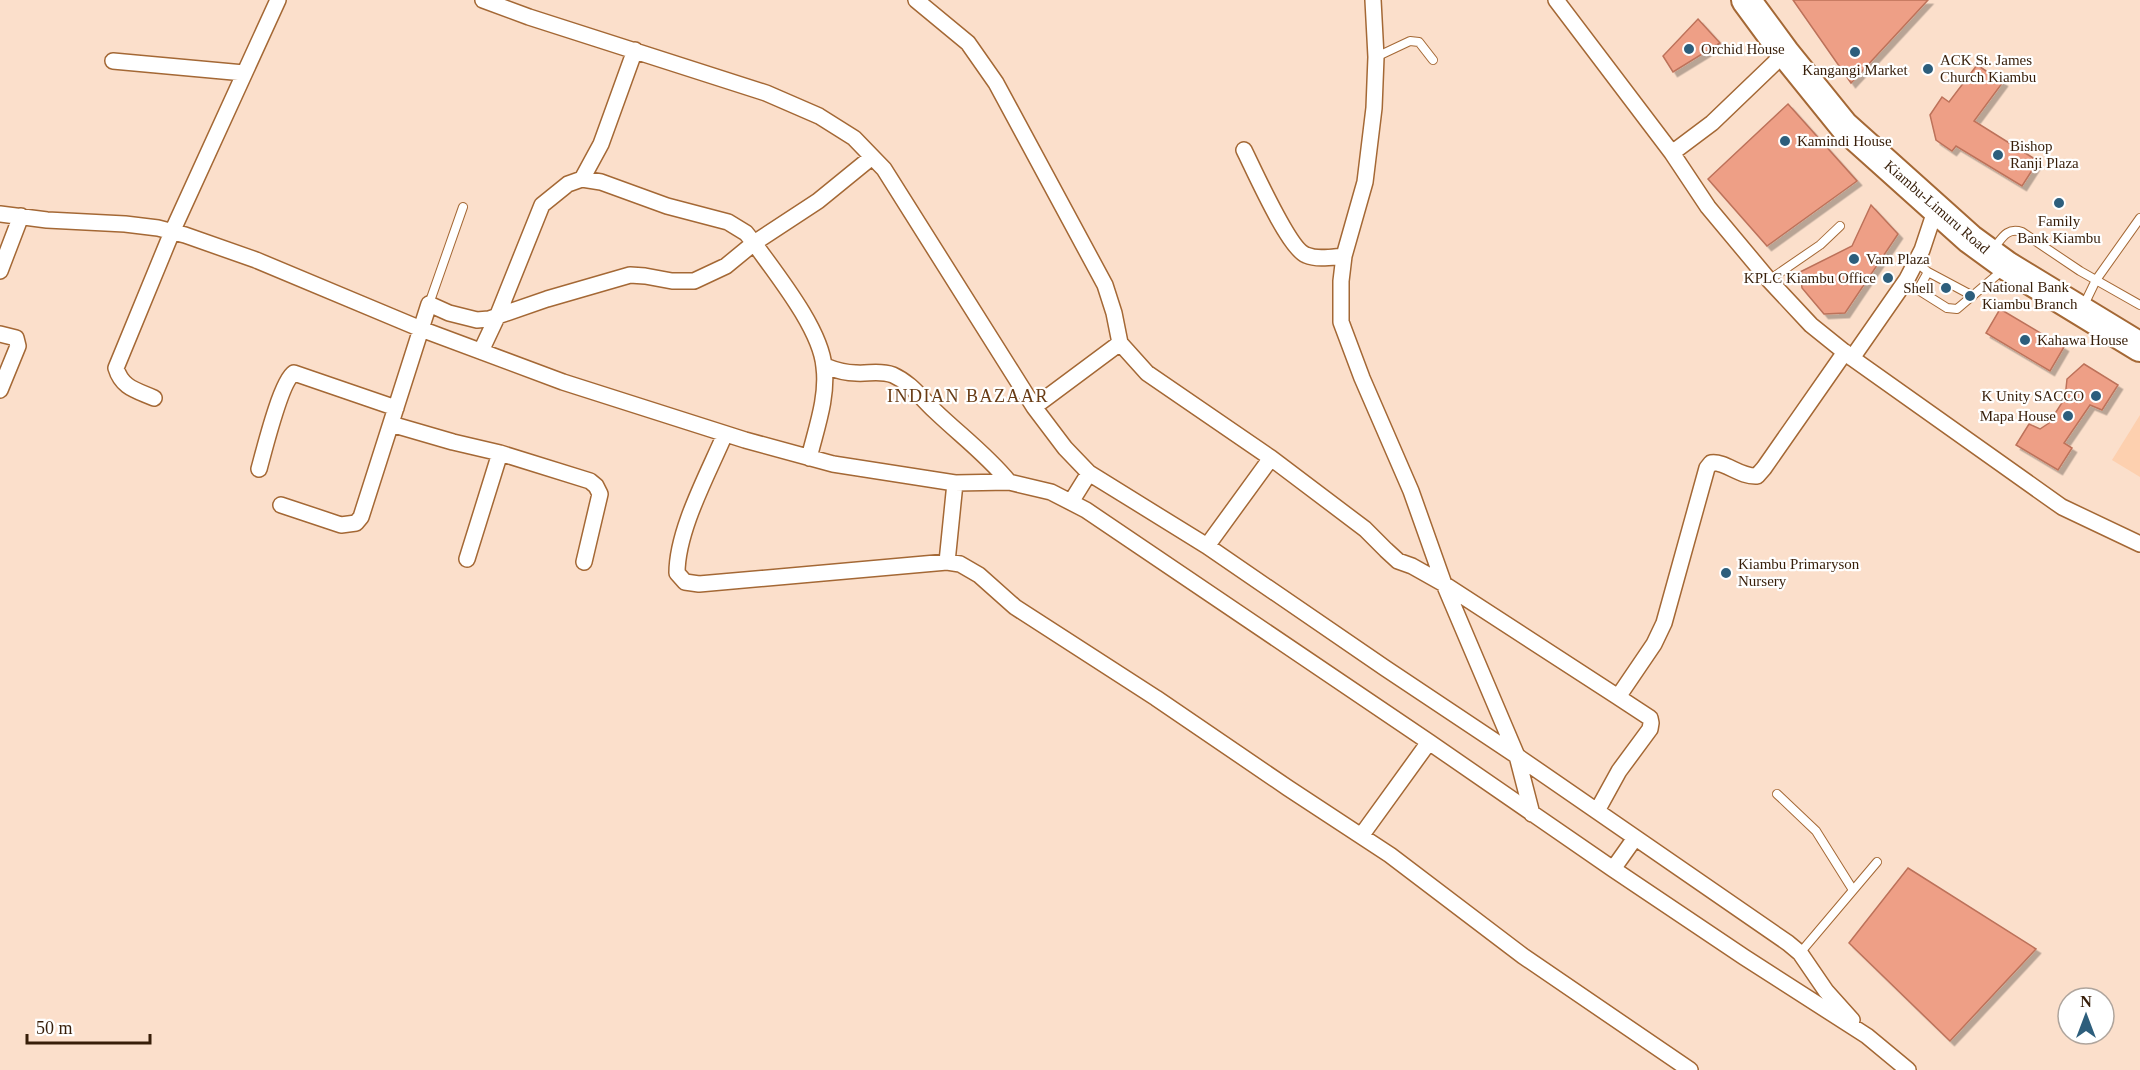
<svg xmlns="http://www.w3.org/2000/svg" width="2140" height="1070" font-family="'Times New Roman',serif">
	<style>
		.built { fill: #fdd0af }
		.building { fill: #ee9f86; stroke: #bd725a; stroke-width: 1.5; filter: url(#shadow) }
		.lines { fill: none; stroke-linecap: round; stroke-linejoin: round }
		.lane-casing { stroke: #a46835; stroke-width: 10 }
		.street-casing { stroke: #a46835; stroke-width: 18 }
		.highway-casing { stroke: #a46835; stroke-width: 32 }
		.lane { stroke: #fff; stroke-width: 8 }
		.street { stroke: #fff; stroke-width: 15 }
		.highway { stroke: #fff; stroke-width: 28 }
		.poi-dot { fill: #2d5e7c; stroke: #fff; stroke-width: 2 }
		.labels { text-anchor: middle; stroke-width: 4.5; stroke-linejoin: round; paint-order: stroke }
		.poi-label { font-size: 15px; fill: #371e09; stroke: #fff; text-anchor: start }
		.street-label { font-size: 15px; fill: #371e09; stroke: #fff }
		.quarter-label { font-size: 18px; letter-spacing: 1.5px; fill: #693c15; stroke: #fff }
	</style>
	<defs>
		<filter id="shadow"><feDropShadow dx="4.5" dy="4.5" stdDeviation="0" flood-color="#0004"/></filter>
	</defs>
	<rect width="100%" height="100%" fill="#fbdfcb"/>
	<path class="built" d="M2140,415V477L2112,460Z"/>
	<path class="building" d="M1793,0H1928L1851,83Z
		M1698,19L1720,43L1673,72L1663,56Z
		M1977,65L2003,82L1974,121L2038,161L2022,186L1956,146L1952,151L1936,140L1930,115L1942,97L1949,102Z
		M1788,104L1857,181L1767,246L1708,179Z
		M1871,205L1898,234L1845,313L1824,314L1802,288L1800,272L1852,246Z
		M2000,309L2064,347L2050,371L1986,333Z
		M2084,364L2118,385L2102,410L2090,405L2064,443L2072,448L2058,470L2016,445L2029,424L2040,429L2049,423L2065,398L2067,379Z
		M1908,868L2036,949L1950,1041L1849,943Z"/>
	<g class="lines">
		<g class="lane-casing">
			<path id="lane" d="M1376,57L1410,41L1419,42L1433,60
				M1994,248C2002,238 2007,227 2022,232L2080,271L2140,305
				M1916,262L1928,272L1973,296
				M1928,272L1919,288L1920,291L1947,308L1957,309L2004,269
				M1769,280L1820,245L1840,226
				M429,304L463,207
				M2083,307L2096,280L2140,218
				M1777,794L1816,831L1853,890
				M1800,953L1877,862"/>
		</g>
		<g class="street-casing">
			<path id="street" d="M483,0L529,17L766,93L819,116L854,138L884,169L1034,407L1065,448L1089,473L1207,546L1385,668L1517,756L1532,814
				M916,0L968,43L996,83L1105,285L1114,313L1120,343L1147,373L1271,458L1365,529L1386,550L1398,561L1412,566L1444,584L1618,697L1654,644L1664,623L1707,468L1711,463C1726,461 1739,477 1757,476L1764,468L1845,352
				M1373,0L1376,57L1374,108L1365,182L1344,256L1341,281V322L1362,378L1411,491L1444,584L1517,756L1788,943L1800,953L1826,991L1852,1020
				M1556,0L1672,153L1708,207L1769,280L1811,325L1852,358L2062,507L2140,544
				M113,61L244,73
				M1244,150C1254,170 1289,249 1306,255C1318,260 1332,257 1344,256
				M1672,153L1712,123L1785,53
				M582,179L601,144L635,50
				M0,214L47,220L125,224L158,228L185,235L256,260L421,329L563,382L745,440L833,464L955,483L1009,482L1051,492L1086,510L1429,742L1613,869L1744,957L1867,1036L1908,1070
				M0,271L21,216
				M0,334L16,338L18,346L0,390
				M481,351L497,317L542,205L568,184L582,179L601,182L667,206L728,222L746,233L754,243C776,274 821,329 824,367C828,397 816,429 809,458
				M1852,358L1907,279L1922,250L1936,208
				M825,366C835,370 845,373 856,373C869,374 879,370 893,375C911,383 921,398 935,411C960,435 987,455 1009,482
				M154,398C136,390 122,388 116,368L172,232L278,0
				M1034,407L1120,343
				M391,424L453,442L500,453L590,481L596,486L600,494L584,562
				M725,434C708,474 677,530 677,573L685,582L699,584L947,562L960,564L979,575L1015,607L1156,698L1288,788L1390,855L1523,956L1690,1070
				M259,469C264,451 281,381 294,373L396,408
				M1071,502L1089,473
				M281,505L341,525L356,523L361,517L429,304L449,313L477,320L489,319L547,299L630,275L645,276L672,281H694L726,266L754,243L818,201L872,157
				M1207,546L1271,458
				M467,559L500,453
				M947,562L955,483
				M1597,811L1619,771L1650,729L1651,723L1650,718L1618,697
				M1361,836L1429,742
				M1613,869L1635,838"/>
		</g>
		<g class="highway-casing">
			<path id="highway" d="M1746,0L1785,53L1844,126L1970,239L2007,266L2140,347"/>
		</g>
		<use href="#lane" class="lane"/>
		<use href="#street" class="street"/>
		<use href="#highway" class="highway"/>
	</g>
	<g class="poi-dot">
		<circle cx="1689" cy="49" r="6"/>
		<circle cx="1855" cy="52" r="6"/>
		<circle cx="1928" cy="69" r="6"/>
		<circle cx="1785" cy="141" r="6"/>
		<circle cx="1998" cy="155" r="6"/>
		<circle cx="2059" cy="203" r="6"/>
		<circle cx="1854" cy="259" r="6"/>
		<circle cx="1888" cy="278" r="6"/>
		<circle cx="1946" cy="288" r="6"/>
		<circle cx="1970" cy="296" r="6"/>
		<circle cx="2025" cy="340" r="6"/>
		<circle cx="2096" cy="396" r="6"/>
		<circle cx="2068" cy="416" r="6"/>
		<circle cx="1726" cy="573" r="6"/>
	</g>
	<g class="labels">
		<g class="poi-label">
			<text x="1701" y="54">Orchid House</text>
			<text x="1940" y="65">ACK St. James<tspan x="1940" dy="17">Church Kiambu</tspan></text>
			<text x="1855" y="75" text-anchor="middle">Kangangi Market</text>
			<text x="1797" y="146">Kamindi House</text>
			<text x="2010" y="151">Bishop<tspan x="2010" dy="17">Ranji Plaza</tspan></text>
			<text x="2059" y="226" text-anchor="middle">Family<tspan x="2059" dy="17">Bank Kiambu</tspan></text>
			<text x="1866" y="264">Vam Plaza</text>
			<text x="1876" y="283" text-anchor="end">KPLC Kiambu Office</text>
			<text x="1982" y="292">National Bank<tspan x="1982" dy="17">Kiambu Branch</tspan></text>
			<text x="1934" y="293" text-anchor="end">Shell</text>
			<text x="2037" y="345">Kahawa House</text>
			<text x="2084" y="401" text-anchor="end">K Unity SACCO</text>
			<text x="2056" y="421" text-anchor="end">Mapa House</text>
			<text x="1738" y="569">Kiambu Primaryson<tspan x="1738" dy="17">Nursery</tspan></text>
		</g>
		<g class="street-label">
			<text transform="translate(1937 207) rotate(41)" y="5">Kiambu-Limuru Road</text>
		</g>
		<g class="quarter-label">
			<text x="968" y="402">INDIAN BAZAAR</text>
		</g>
	</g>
	<g transform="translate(2086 1016)"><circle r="28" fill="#ffffff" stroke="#afa59d" stroke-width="1.5"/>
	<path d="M0-4.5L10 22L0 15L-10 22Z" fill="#2d5e7c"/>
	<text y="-9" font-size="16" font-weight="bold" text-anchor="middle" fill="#371e09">N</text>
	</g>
	<path d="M27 1034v9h123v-9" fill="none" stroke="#371e09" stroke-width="3"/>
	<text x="36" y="1034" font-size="18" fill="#371e09" stroke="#ffffff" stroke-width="4.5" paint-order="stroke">50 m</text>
</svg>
